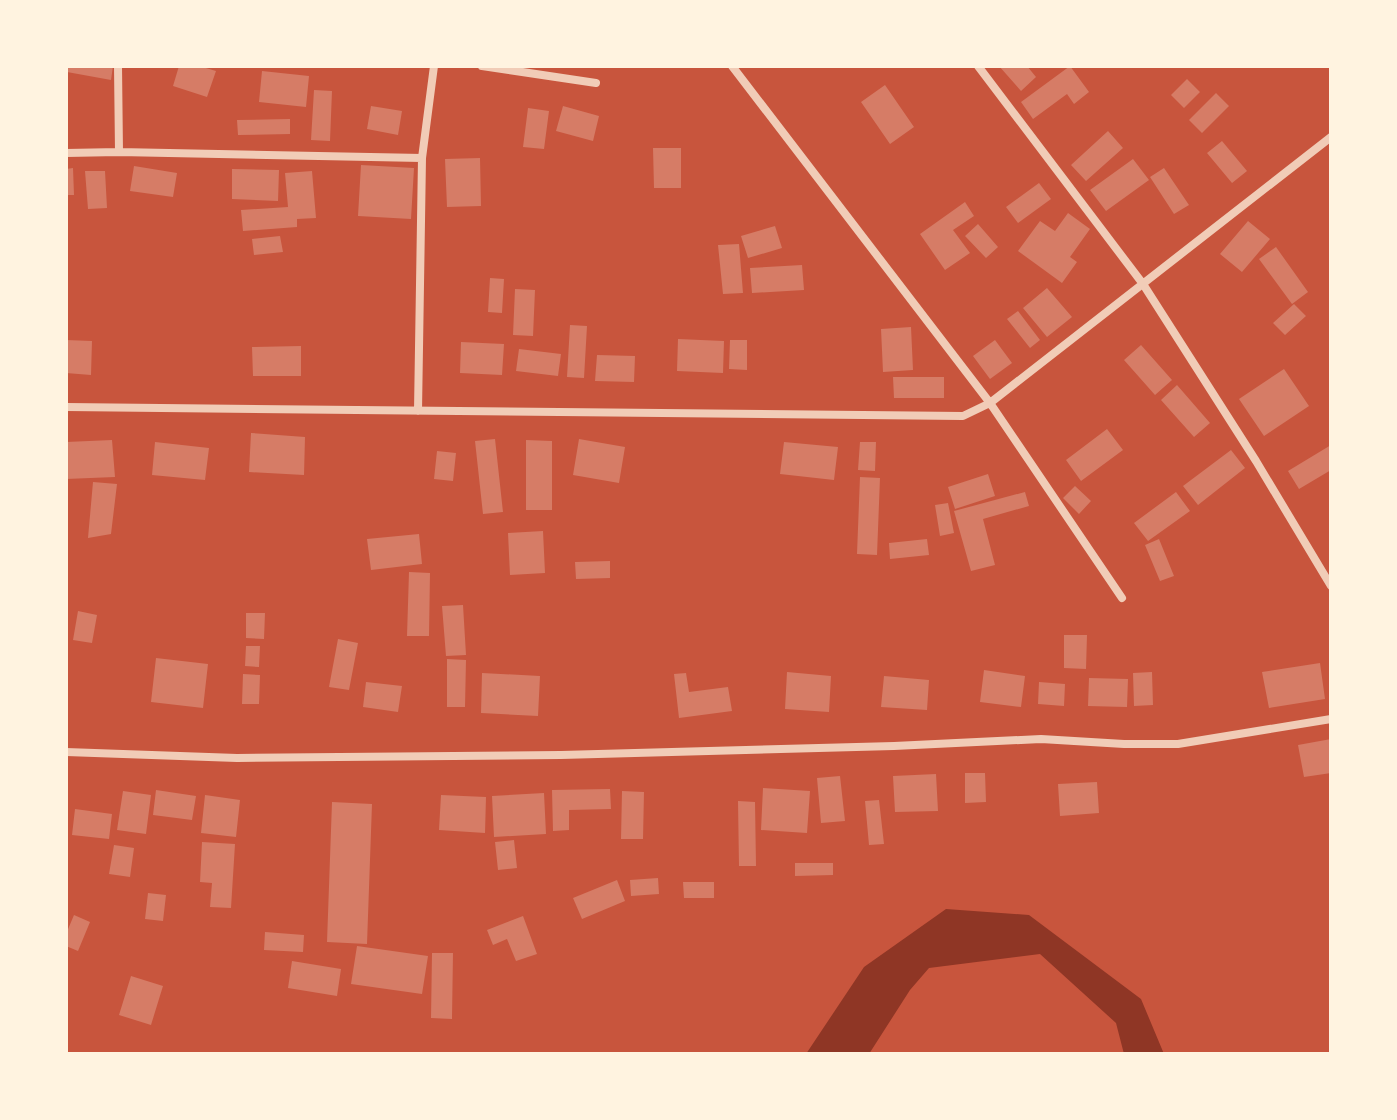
<svg xmlns="http://www.w3.org/2000/svg" width="1397" height="1120" font-family="'Space Grotesk',sans-serif">
	<style>
		.water { fill: #8f3625 }
		.building { fill: #d67c66 }
		.lines { fill: none; stroke-linecap: round; stroke-linejoin: round }
		.minor { stroke: #f1ccb7; stroke-width: 8 }
	</style>
	<rect width="100%" height="100%" fill="#c8553d"/>
	<path class="water" d="M946,909L1029,915L1141,999L1164,1054H1124L1116,1023L1040,954L929,968L910,990L869,1054H806L864,967Z"/>
	<path class="building" d="M68,66H113L111,80L67,72Z
		M179,66H199L216,71L207,97L173,86Z
		M999,66H1027L1036,77L1021,91Z
		M1070,66L1089,92L1074,104L1067,94L1033,119L1021,102Z
		M262,71L309,76L306,107L259,102Z
		M1187,79L1200,92L1184,108L1171,95Z
		M885,85L914,127L890,144L861,102Z
		M314,90L332,91L330,141L311,140Z
		M1216,93L1229,106L1202,133L1189,120Z
		M371,106L402,111L398,135L367,129Z
		M563,106L599,116L593,141L556,131Z
		M528,108L549,111L544,149L523,147Z
		M290,119V134L238,135L237,120Z
		M1108,131L1123,148L1086,181L1071,165Z
		M1222,141L1247,171L1232,183L1207,153Z
		M653,148H681V188H654Z
		M480,158L481,206L447,207L445,159Z
		M1133,159L1149,180L1106,211L1090,190Z
		M361,165L414,168L411,219L358,216Z
		M134,166L177,173L173,197L130,191Z
		M73,168L74,195H66V169Z
		M1164,168L1189,205L1174,214L1150,177Z
		M232,169L279,170L278,201L232,199Z
		M85,171H105L107,208L88,209Z
		M312,171L316,218L297,219V227L243,231L241,210L288,207L285,173Z
		M1039,183L1051,199L1018,223L1006,207Z
		M965,202L974,216L953,230L970,253L945,270L920,234Z
		M1068,213L1090,229L1070,257L1077,262L1062,283L1018,251L1040,221L1055,231Z
		M1248,221L1270,239L1242,272L1220,254Z
		M978,224L998,247L986,258L965,236Z
		M775,226L782,248L748,258L741,236Z
		M280,236L283,252L254,255L252,239Z
		M739,244L743,293L723,294L718,245Z
		M1276,247L1308,292L1292,304L1259,259Z
		M802,265L804,290L752,293L750,268Z
		M490,278L504,279L502,313L488,312Z
		M1047,288L1072,317L1047,337L1023,308Z
		M515,289L535,290L533,336L513,335Z
		M1294,304L1306,316L1285,335L1273,323Z
		M1018,311L1040,340L1030,348L1007,319Z
		M570,325L587,326L584,378L567,377Z
		M911,327L913,370L883,372L881,329Z
		M678,339L724,341L723,373L677,371Z
		M66,340L92,341L91,375L66,373Z
		M730,340H747V370L729,369Z
		M995,340L1012,363L990,379L973,356Z
		M461,342L504,344L502,375L460,373Z
		M1141,345L1172,380L1155,395L1124,360Z
		M301,346V376H253L252,347Z
		M519,349L561,354L558,376L516,371Z
		M597,355L635,356L634,382L595,381Z
		M1284,369L1309,406L1264,436L1239,399Z
		M893,377H944V398H894Z
		M1177,385L1210,423L1194,437L1161,400Z
		M1107,429L1123,450L1081,481L1066,460Z
		M251,433L305,437L304,475L249,472Z
		M495,439L503,512L483,514L475,441Z
		M579,439L625,447L619,483L573,475Z
		M112,440L115,477L66,479V442Z
		M526,440L552,441V510H526Z
		M155,442L209,448L205,480L152,475Z
		M784,442L838,447L834,480L780,474Z
		M860,442H876L875,471L858,470Z
		M1331,445V470L1299,489L1288,471Z
		M1231,450L1245,468L1198,505L1183,486Z
		M437,451L456,453L453,481L434,479Z
		M988,474L995,496L955,509L948,487Z
		M860,477L880,478L877,555L857,554Z
		M93,482L117,484L111,534L88,538Z
		M1075,486L1091,501L1079,514L1063,498Z
		M1025,492L1029,506L983,519L995,565L971,571L954,511Z
		M1176,492L1190,511L1148,541L1134,523Z
		M948,503L954,533L940,536L935,505Z
		M543,531L545,573L510,575L508,533Z
		M419,534L422,564L371,570L367,539Z
		M927,539L929,555L890,559L889,543Z
		M1159,539L1174,576L1160,581L1145,545Z
		M610,561V578L576,579L575,562Z
		M409,572L430,573L429,636H407Z
		M463,605L466,655L446,656L442,606Z
		M78,611L97,615L92,643L73,640Z
		M246,613H265L264,639L246,638Z
		M1064,635H1087L1086,669L1064,668Z
		M338,639L358,643L349,690L329,687Z
		M246,646H260L259,667L245,666Z
		M156,658L208,664L203,708L151,702Z
		M447,659L466,660L465,707H447Z
		M1320,663L1325,699L1269,708L1262,672Z
		M984,670L1025,676L1021,707L980,702Z
		M787,672L831,676L829,712L785,709Z
		M1152,672L1153,705L1134,706L1133,673Z
		M482,673L540,676L538,716L481,713Z
		M686,673L689,692L728,687L732,711L679,718L674,674Z
		M243,674L260,675L259,704H242Z
		M884,676L929,680L927,710L881,707Z
		M1089,678L1128,679L1127,707L1088,706Z
		M366,682L402,686L398,712L363,707Z
		M1039,682L1065,684L1064,706L1038,704Z
		M1331,739V773L1304,777L1298,745Z
		M965,773H985L986,802L965,803Z
		M936,774L938,811L895,812L893,776Z
		M840,776L845,821L821,823L817,778Z
		M1097,782L1099,813L1060,816L1058,784Z
		M763,788L810,791L807,833L761,830Z
		M610,789L611,809L569,810V830L553,831L552,790Z
		M156,790L196,796L192,820L153,815Z
		M123,791L151,795L146,834L117,830Z
		M622,791L644,792L643,839H621Z
		M544,793L546,834L494,837L492,796Z
		M205,795L240,800L236,837L201,833Z
		M441,795L486,797L485,833L439,830Z
		M879,800L884,844L869,845L865,801Z
		M738,801L755,802L756,866H739Z
		M332,802L372,804L367,944L327,942Z
		M75,809L112,814L109,839L72,835Z
		M514,840L517,868L498,870L495,842Z
		M202,842L235,844L231,908L210,907L212,883L200,882Z
		M114,845L134,848L130,877L109,874Z
		M795,863H833V875L795,876Z
		M658,878L659,894L631,896L630,880Z
		M617,880L625,901L582,919L573,898Z
		M683,882H714V898H684Z
		M148,893L166,895L163,921L145,919Z
		M74,915L90,922L78,951L66,946V934Z
		M523,916L537,954L516,961L507,939L493,945L487,930Z
		M265,932L304,935L303,952L264,950Z
		M357,946L428,956L422,994L351,984Z
		M432,953H453L452,1019L431,1018Z
		M292,961L341,969L337,996L288,988Z
		M131,976L163,986L151,1025L119,1015Z"/>
	<g class="lines">
		<path class="minor" d="M118,66L119,152
			M482,66L596,83
			M732,66L990,403L1122,598
			M978,66L1143,284L1256,461L1331,586
			M66,153L119,152L422,158L418,411
			M422,158L434,66
			M66,407L963,416L990,403L1331,137
			M66,752L237,758L561,755L894,746L1041,739L1124,744H1178L1331,719"/>
	</g>
	<rect width="1397" height="1120" fill="none" stroke="#fff3e0" stroke-width="136"/>
</svg>
